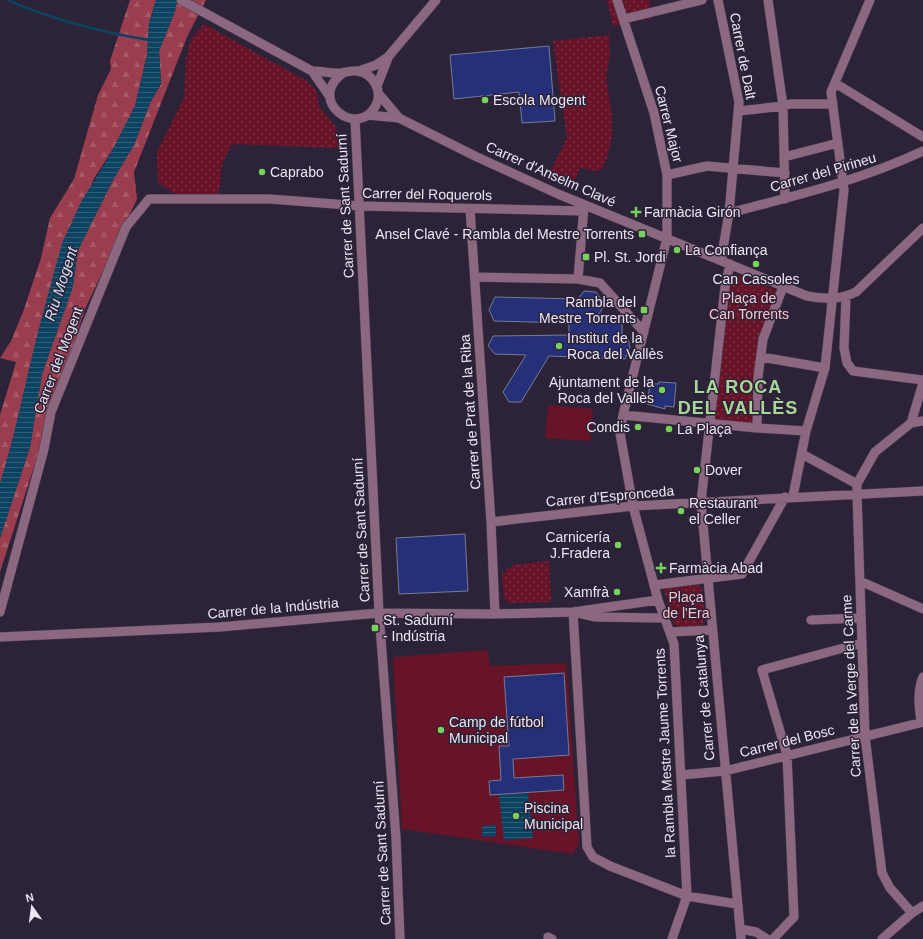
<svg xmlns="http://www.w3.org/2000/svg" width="923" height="939" font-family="Helvetica,sans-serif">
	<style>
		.grass { fill: #671429 }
		.forest { fill: url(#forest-firs) }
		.park { fill: url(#park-dots) }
		.water { fill: url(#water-rules) }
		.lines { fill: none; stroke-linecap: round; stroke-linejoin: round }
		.stream { stroke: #0c4361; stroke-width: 2.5 }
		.building { fill: #253079; stroke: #747c96 }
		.minor-casing { stroke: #483e52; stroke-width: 10 }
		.minor { stroke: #8b687f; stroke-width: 9 }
		.poi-dot { fill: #76d25a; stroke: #2d2338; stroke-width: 1.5 }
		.labels { text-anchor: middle; stroke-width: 3; stroke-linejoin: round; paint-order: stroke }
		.street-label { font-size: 14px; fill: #ebe5f3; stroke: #2d2338 }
		.poi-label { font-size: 14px; fill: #ebe5f3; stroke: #2d2338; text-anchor: start }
		.park-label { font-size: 14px; fill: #fac4ca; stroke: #2d2338 }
		.water-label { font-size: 15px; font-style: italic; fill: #cee3f3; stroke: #2d2338 }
		.district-label { font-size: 18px; font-weight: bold; letter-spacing: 1px; fill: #a6d798; stroke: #2d2338 }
	</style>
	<defs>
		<pattern id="forest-firs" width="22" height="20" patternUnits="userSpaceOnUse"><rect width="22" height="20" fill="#9a3d4e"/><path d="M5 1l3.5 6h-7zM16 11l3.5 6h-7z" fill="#a85968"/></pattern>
		<pattern id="park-dots" width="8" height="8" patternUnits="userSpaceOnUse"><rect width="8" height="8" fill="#671429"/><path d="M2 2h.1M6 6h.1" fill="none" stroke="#7d3648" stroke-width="1.8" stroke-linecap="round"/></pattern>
		<pattern id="water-rules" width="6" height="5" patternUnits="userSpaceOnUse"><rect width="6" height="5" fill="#0c4361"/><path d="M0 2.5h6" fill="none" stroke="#305e78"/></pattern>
	</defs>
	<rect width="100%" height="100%" fill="#2d2338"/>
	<path class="grass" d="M548,405L593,409L591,441L545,438Z
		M487,650L490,666L566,663L579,844L573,854L402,829L393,657Z"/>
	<path class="forest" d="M130,0H156L149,23L147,55L135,106L118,141L93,180L0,484V415L16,362L0,358L11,341L23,312L41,258L50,218L74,179L98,95L111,69L110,61Z
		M177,0H206L187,37L134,172L137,199L85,309L0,572V538L30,447L42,374L73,286L78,250L114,178L134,145L150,103L161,84L159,51L175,11Z"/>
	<path class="park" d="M607,0H649L652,18L613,26Z
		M204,24L307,81L317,92L319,107L336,127L338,148L232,144L222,164L220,186L218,194H176L158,183L157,152L184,98L186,60L191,39Z
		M609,35L610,53L606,77L612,116V137L607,158L601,170L597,171L580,168L571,189L547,178L567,138L553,41Z
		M737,275L781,292L763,339L754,427L711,422L729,281Z
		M549,561L551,602L509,603L504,597L502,573L507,572L506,568H512V565Z
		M697,585L702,589L705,620L701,626L681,628L674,624L664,590L666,588Z"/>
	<path class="water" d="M156,0H177L175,11L159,51L161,84L150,103L134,145L114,178L78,250L73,286L42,374L30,447L0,538V484L13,437L37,335L62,243L82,200L108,158L135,106L147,55L149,23Z
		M528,793L533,838L504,840L499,795Z
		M496,825V836L482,837V826Z"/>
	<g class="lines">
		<path class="stream" d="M8,0C53,20 101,32 149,40"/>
	</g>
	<path class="building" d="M549,46L555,121L522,123L519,92L454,99L450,55Z
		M584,291L596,292L605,304L595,321L622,320V338L628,339L630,347L625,359L549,356L521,402H509L503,392L526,355L495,354L488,346L493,336L569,335V323L494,321L489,310L495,297L578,299Z
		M659,382L676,383L674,407L665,406V409L647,404L650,384H658Z
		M465,534L468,591L399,594L396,538Z
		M564,673L569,755L513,759L514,778L563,775L564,790L490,795L489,781L501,780L499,746H509L504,677Z"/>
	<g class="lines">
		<g class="minor-casing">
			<path id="minor" d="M181,0L312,71L330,97
				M617,0L654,113L667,175V238L623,415L620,433L633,506L658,600L674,644L687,896L672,939
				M718,0L739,102L729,213L721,260
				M768,0L783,106L785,199
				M624,19L702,0
				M312,71C320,71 328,73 336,73C344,74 350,70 357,71C373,73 383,91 376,105C359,140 305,101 343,73
				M359,71L376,65L388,57L436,0
				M835,83L923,137
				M377,86L388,58
				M378,93L399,118L477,157L558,194L807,296C824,299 839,300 856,292L923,228
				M739,111L783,106L790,104H833
				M368,115L399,118
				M355,119L379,613L396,838L400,939
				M784,157L838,143
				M667,175L707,166L785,173
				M470,209L491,522L495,614
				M729,213C795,196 861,180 923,151
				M730,264L725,287L701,502L741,939
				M475,277L578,279L600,283L644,332
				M578,279L584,206
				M846,297L844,348L847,363L853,371L923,380
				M761,357L825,368
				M623,415L757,428L806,431
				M911,423L923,421
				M757,428L758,377L763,339L783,287
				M802,454L857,484
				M793,496L806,431L825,368L844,190L831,92L870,0
				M491,522L633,506L923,491
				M860,581L923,609
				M655,585L742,574L785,497
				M0,612L44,449L51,412L126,227L149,199H270L360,206L584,211
				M573,612L587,847L593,857L610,866L687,896L737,904
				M578,613L595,617L657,618L664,617
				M811,620L861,618
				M670,632L712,630
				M0,637L220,627L379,613L495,614L573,612L658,600
				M921,722C919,707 917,691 923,677
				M681,775L725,771L923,722
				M912,913L890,888L882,873L865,736L857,494V484L875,452L911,423L923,383
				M740,929L756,932L767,939
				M548,937L552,939
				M773,939L794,917L787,755L762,670L862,643
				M882,939L912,913L923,906"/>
		</g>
		<use href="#minor" class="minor"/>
	</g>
	<g class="poi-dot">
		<circle cx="485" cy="100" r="4"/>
		<circle cx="262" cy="172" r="4"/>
		<path d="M634 206h4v4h4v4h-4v4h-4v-4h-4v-4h4z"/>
		<rect x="638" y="230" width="8" height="8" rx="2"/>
		<circle cx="677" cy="250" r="4"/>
		<rect x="582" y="253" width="8" height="8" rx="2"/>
		<circle cx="756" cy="264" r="4"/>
		<rect x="640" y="306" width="8" height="8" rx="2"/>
		<circle cx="559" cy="346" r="4"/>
		<circle cx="662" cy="390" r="4"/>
		<circle cx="638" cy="427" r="4"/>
		<circle cx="669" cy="429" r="4"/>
		<circle cx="697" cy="470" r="4"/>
		<circle cx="681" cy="511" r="4"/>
		<circle cx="618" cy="545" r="4"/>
		<path d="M659 562h4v4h4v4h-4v4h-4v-4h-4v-4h4z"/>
		<circle cx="617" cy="592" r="4"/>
		<rect x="371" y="624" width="8" height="8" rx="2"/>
		<circle cx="441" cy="730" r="4"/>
		<circle cx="516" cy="816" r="4"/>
	</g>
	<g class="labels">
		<g class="street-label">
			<text transform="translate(743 56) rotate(79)" y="5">Carrer de Dalt</text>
			<text transform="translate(669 124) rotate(76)" y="5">Carrer Major</text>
			<text transform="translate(823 172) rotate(-16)" y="5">Carrer del Pirineu</text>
			<text transform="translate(551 174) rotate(24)" y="5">Carrer d'Anselm Clavé</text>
			<text transform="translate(427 194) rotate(1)" y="5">Carrer del Roquerols</text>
			<text transform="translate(345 206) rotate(-93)" y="5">Carrer de Sant Sadurní</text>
			<text transform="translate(58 360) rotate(-69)" y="5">Carrer del Mogent</text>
			<text transform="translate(470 412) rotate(-94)" y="5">Carrer de Prat de la Riba</text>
			<text transform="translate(610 496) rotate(-5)" y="5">Carrer d'Espronceda</text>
			<text transform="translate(361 530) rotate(-93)" y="5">Carrer de Sant Sadurní</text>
			<text transform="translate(273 608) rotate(-5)" y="5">Carrer de la Indústria</text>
			<text transform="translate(851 686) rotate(-93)" y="5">Carrer de la Verge del Carme</text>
			<text transform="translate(704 698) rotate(-95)" y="5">Carrer de Catalunya</text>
			<text transform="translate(787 741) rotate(-14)" y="5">Carrer del Bosc</text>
			<text transform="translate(665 753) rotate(-93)" y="5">la Rambla Mestre Jaume Torrents</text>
			<text transform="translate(382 853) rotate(-93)" y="5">Carrer de Sant Sadurní</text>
		</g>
		<g class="poi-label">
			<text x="493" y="105">Escola Mogent</text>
			<text x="270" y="177">Caprabo</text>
			<text x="644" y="217">Farmàcia Girón</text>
			<text x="634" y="239" text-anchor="end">Ansel Clavé - Rambla del Mestre Torrents</text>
			<text x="685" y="255">La Confiança</text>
			<text x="594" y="262">Pl. St. Jordi</text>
			<text x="756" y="284" text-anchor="middle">Can Cassoles</text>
			<text x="636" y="307" text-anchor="end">Rambla del<tspan x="636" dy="16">Mestre Torrents</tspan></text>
			<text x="567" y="343">Institut de la<tspan x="567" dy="16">Roca del Vallès</tspan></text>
			<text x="654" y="387" text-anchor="end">Ajuntament de la<tspan x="654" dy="16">Roca del Vallès</tspan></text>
			<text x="630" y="432" text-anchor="end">Condis</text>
			<text x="677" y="434">La Plaça</text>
			<text x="705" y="475">Dover</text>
			<text x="689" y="508">Restaurant<tspan x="689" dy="16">el Celler</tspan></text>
			<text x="610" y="542" text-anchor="end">Carnicería<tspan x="610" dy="16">J.Fradera</tspan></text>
			<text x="669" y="573">Farmàcia Abad</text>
			<text x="609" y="597" text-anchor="end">Xamfrà</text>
			<text x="383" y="625">St. Sadurní<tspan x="383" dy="16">- Indústria</tspan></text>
			<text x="449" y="727">Camp de fútbol<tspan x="449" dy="16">Municipal</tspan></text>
			<text x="524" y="813">Piscina<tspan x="524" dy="16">Municipal</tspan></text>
		</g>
		<g class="park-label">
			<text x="749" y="303">Plaça de<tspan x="749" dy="16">Can Torrents</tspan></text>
			<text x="686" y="602">Plaça<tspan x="686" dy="16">de l'Era</tspan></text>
		</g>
		<g class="water-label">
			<text transform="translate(61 284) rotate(-72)" y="5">Riu Mogent</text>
		</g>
		<g class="district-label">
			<text x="738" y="393">LA ROCA<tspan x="738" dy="21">DEL VALLÈS</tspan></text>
		</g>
	</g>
	<g transform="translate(32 907) rotate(346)" stroke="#2d2338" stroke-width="3" paint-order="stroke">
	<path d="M0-3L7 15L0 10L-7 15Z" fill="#ebe5f3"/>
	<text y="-6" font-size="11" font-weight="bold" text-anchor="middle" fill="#ebe5f3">N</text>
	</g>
</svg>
